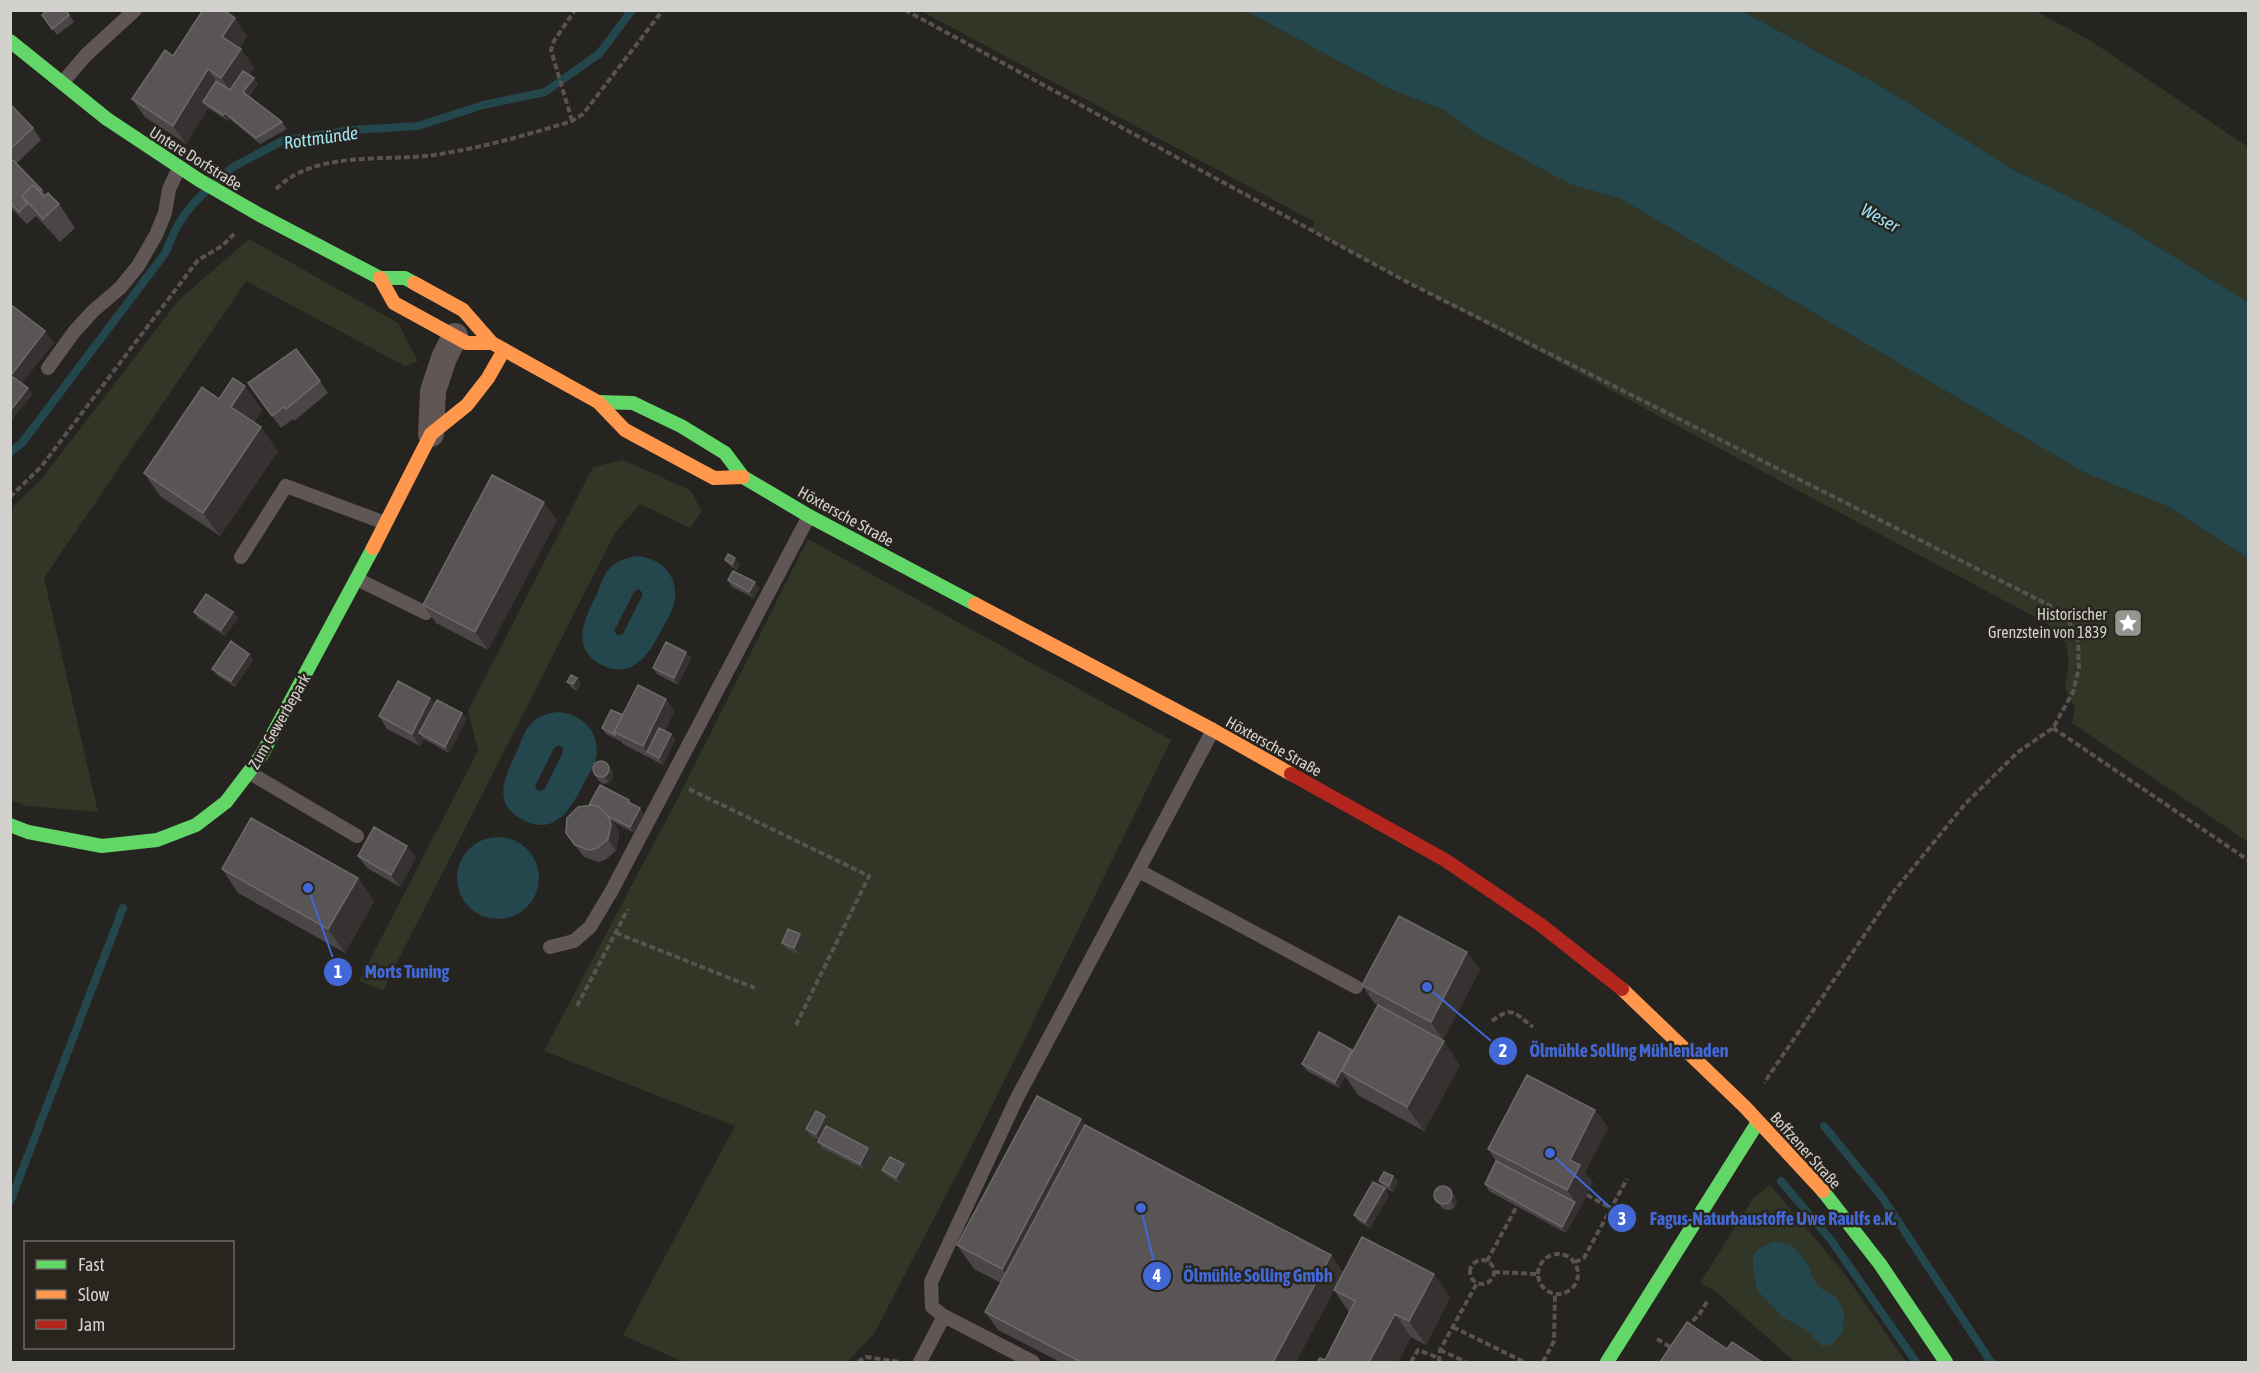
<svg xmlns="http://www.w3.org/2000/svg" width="2259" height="1373" font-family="'Asap Condensed',sans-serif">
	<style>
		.green { fill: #323626 }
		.water { fill: #24464d; fill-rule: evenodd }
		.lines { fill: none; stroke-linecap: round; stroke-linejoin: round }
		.stream { stroke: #24464d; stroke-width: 8 }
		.path { stroke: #595250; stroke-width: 4; stroke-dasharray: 6 3; stroke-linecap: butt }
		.lane { stroke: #615656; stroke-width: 14 }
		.street { stroke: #615656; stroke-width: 26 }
		.fast { stroke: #63d668; stroke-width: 14 }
		.slow { stroke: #ff974d; stroke-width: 14 }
		.jam { stroke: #b3261e; stroke-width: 14 }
		.wall { fill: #4a4648 }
		.shaded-wall { fill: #363232 }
		.building { fill: #595556; stroke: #6c6969; stroke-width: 1.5 }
		.labels { text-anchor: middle; stroke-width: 5; stroke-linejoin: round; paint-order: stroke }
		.street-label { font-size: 16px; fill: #d3d1cd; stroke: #28251e }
		.poi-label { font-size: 16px; fill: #d3d1cd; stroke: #28251e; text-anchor: end }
		.water-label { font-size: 18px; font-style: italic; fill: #9ce2f4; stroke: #28251e }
		.leader { fill: none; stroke: #4168d6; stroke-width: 2 }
		.callout-dot { fill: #4168d6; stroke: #28251e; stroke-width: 2 }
		.mark-label { font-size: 18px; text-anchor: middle; font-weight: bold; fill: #fff }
		.callout-label { font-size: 18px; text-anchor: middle; font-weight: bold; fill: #4168d6; stroke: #28251e; stroke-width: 5; stroke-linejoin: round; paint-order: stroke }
	</style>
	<rect width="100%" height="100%" fill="#262420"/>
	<path class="green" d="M921,11H1246L1392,90L1444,110L1472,131L1570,183L1621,199L2085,473L2167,506L2244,555L2248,560V842L2072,723L2075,707L2065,689L2069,662L2066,643L2048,624L1311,230L1315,222Z
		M1742,11H2035L2091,41L2248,147V302L2106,215L2012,169L1886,89Z
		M249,239L398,323L418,361L405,366L246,281L44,578L98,812L27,806L11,800V508L40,481L178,301Z
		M623,460L690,490L702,511L690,528L640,504L615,533L383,990L359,981L478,751L468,711L593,467Z
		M808,539L1171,740L984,1122L874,1334L847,1362H683L623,1335L735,1126L544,1051L678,798Z
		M1770,1185L1843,1272L1906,1362H1795L1715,1291L1700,1283L1754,1197Z"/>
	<path class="water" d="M1246,11H1742L1886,89L2012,169L2106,215L2248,302V560L2244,555L2167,506L2085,473L1621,199L1570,184L1472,131L1444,110L1392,90Z
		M637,556C663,558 682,579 673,607C671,613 667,620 663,627C651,651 634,681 602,665C569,648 585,618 597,594C600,586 603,575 609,569C616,561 626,558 637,556ZM638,589L642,592V596L623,634L617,635L614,631L634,592Z
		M558,712C584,714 603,735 595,762C592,769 588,776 584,783C572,807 556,837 523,820C490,804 506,774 518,749C521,742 524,731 530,725C537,716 548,713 558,712ZM559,745L563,748V752L544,790L538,791L535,786L554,748Z
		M457 878a41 41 0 1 1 82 0a41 41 0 1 1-82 0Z
		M1775,1241L1792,1245L1807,1263L1817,1286L1836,1297L1844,1311L1843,1332L1832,1344L1822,1346L1807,1330L1782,1317L1757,1290L1753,1266V1255L1760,1248Z"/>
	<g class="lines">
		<path class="stream" d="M217,182L233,167L284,140L352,130L418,126L483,105L545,92L599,54L632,10
			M10,452L22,443L166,252C176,225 184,212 205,192
			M1824,1126L1882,1197L1991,1362
			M1781,1181L1831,1240L1916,1362
			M10,1202L123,908"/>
		<path class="path" d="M905,10L1407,282L2049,605L2069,622L2078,639L2079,668L2073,692L2053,728L2018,752L1965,804L1895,890L1764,1083
			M572,121L551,50L554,41L575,10
			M276,189C315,150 383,162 434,155C481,148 527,135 572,121L583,114L663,10
			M10,497L41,467L198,260L222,246L234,234
			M2053,728L2248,860
			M689,789L869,876L796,1025
			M616,933L755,988
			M577,1006L628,909
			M1492,1021C1513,1005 1514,1013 1533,1027
			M1587,1195L1611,1208
			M1538 1274a20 20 0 1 1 40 0a20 20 0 1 1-40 0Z
			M1470 1272a12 12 0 1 1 24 0a12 12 0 1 1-24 0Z
			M1487,1261L1517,1206
			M1575,1262L1584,1258L1627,1179
			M1494,1272L1538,1274
			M1453,1327L1524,1362
			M1686,1327L1699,1315L1708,1300
			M1657,1339L1672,1348
			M1440,1350L1466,1362
			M858,1362L866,1357L900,1362
			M1411,1362L1418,1350L1439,1358
			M1439,1362L1440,1350L1477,1283
			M1543,1362L1554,1341L1555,1295"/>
		<path class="lane" d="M62,83L86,55L135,10
			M48,368L74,332L93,311L120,288L138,266L156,235L165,213L169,189L179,168
			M241,557L286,486L385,523
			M357,579L426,613L435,596
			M250,773L357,836
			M1139,871L1356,987
			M550,947L574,941L590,927L611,892L809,516
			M920,1362L944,1316
			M1033,1362L944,1316L932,1307L931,1282L1017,1098L1213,730"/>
		<path class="street" d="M431,434L433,391L444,358L455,336"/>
		<path class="fast" d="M10,41L107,119L199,180L258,214L380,278H405L414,283
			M598,402L633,403L681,426L725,453L743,477L809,516L975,604
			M10,825L28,832L102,846L157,840L196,825L226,802L261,756L373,548
			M1823,1191L1880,1264L1946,1362
			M1607,1362L1758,1122"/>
		<path class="slow" d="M380,278L394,303L467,343H492
			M414,283L463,310L492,343L598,402L625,430L714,478L743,477
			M373,548L431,434L467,405L488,378L504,350
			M975,604L1213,730L1291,774
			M1622,989L1745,1107L1823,1191"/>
		<path class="jam" d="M1291,774L1445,860L1541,925L1622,989"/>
	</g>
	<path class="wall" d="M66,10L74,22L57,35L42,15Z
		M247,36L240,48L254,67L249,75L254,78L258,84L249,96L282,122L287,129L260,144L230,119L228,121L208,108L186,144L145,117L132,99L173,56Z
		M10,104L33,128L41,140L16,164L42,190L45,195L59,204L75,228L60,242L36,216L27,224L10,207Z
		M320,381L328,393L294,421L293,419L281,428L248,383Z
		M245,386L262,410L254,422L278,451L220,536L160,496L144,473L219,399Z
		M557,520L488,650L436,623L423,605Z
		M725,560L740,564L737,570L730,566Z
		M728,580L759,588L754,598L732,587Z
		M194,612H233L238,618L225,636L198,618Z
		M249,654L253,660L235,687L217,675L212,669Z
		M691,658L678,685L657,674L653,668Z
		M577,678L581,684L577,691L572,688L567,682Z
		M430,698L435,704L462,713L467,719L449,753L424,739L420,746L387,729L379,716Z
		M666,699L674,711L665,731L671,734L675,740L663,765L623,744L620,740V741L606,734L602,728L623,715Z
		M613,771V777L609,783L603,784L598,780L594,774Z
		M629,800L632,805L640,808L644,815L634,833L612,821L618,830L619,837L616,851L605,860L598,862L584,857L566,833Z
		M407,846L416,858L400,887L367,868L358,856Z
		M222,869L358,878L374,901L345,953L238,893Z
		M804,941L799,954L787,949L782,943Z
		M1467,952L1480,970L1443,1040L1374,1003L1362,985Z
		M1352,1050L1353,1051L1460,1065L1424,1131L1358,1095L1345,1076L1339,1088L1307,1071L1302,1064Z
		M1595,1110L1608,1128L1585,1172L1593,1183L1566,1233L1489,1191L1485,1184L1496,1161L1488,1149Z
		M825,1116L829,1123L827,1126L873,1154L865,1170L822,1148L818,1142L819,1140L810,1135L806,1129Z
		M1085,1125L1331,1255L1343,1273L1450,1297L1426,1345L1411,1337L1398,1362H1317L1325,1360L1349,1312L1334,1290L1296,1362H1060L998,1330L985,1312L1001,1283L974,1269L957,1245Z
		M904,1164L908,1170L901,1184L887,1176L882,1170Z
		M1393,1176L1398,1182L1393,1192L1383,1187L1379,1181Z
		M1449,1188L1457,1200L1455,1207L1450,1210L1443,1209L1434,1197Z
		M1389,1195L1370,1228L1358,1221L1354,1215Z"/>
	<path class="shaded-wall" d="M235,18L247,36L235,55L222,37Z
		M241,49L254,67L234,96L221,78Z
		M208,69L221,87L203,102L208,108L186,144L173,126Z
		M254,78L258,84L247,98L243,92Z
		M225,113L230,119L228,121L223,115Z
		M45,331L54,343L20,386L12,374Z
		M245,386L262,410L248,430L231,407Z
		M28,388L33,394L12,420L10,418V411Z
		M261,427L278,451L220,536L203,513Z
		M544,502L557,520L488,650L475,632Z
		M735,558L740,564L737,570L732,564Z
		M755,582L759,588L754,598L749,592Z
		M233,612L238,618L225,636L221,630Z
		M686,652L691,658L678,685L674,678Z
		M249,654L253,660L235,687L231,681Z
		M577,678L581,684L577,691L573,684Z
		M430,698L439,710L419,733L424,739L420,746L412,734Z
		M666,699L674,711L653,755L647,752L643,746Z
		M462,713L467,719L449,753L445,747Z
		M671,734L675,740L663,765L659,758Z
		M608,765L613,771V777L609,783L605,777Z
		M640,808L644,815L634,833L630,827Z
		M609,818L618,830L619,837L616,851L608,839Z
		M407,846L416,858L400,887L391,875Z
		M358,878L374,901L345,953L328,929Z
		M800,934L804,941L799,954L794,948Z
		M1467,952L1480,970L1443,1040L1431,1022Z
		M1444,1041L1460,1065L1424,1131L1407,1107Z
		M1352,1050L1356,1056L1342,1071L1345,1076L1339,1088L1335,1082Z
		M1595,1110L1608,1128L1585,1172L1593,1183L1579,1208L1567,1190L1570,1160Z
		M825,1116L829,1123L820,1140L816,1134Z
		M1081,1119L1097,1143L1018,1292L1002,1269Z
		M868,1148L873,1154L865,1170L860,1164Z
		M904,1164L908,1170L901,1184L896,1178Z
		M1393,1176L1398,1182L1393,1192L1389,1186Z
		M1385,1188L1389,1195L1370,1228L1365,1222Z
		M1452,1194L1457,1200L1455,1207L1451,1201Z
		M1575,1202L1579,1208L1566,1233L1562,1227Z
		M1331,1255L1343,1273L1296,1362H1273Z
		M1434,1274L1450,1297L1426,1345L1409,1321Z
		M1395,1314L1411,1337L1398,1362H1369Z"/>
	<path class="building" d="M48,10H66L69,15L52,29L42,15Z
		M203,10H223L235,18L222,37L241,49L221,78L208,69L173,126L132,99L165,50L173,56Z
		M243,71L254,78L243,92L282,122L256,138L225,113L223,115L203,102L216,81L230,90Z
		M10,104L33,128L10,149Z
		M13,160L42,190L40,191L33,185L22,196L27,204L19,212L10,203V162Z
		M33,185L44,196L48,193L59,204L43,219L22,196Z
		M10,304L45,331L12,374L10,373Z
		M296,349L320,381L286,409L284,407L272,416L248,383Z
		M13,377L28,388L10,411V380Z
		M233,378L245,386L231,407L261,427L203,513L144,473L202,387L219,399Z
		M492,475L544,502L475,632L423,605Z
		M728,554L735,558L732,564L725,560Z
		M733,571L755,582L749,592L728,580Z
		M206,594L233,612L221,630L194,612Z
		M231,641L249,654L231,681L212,669Z
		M666,642L686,652L674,678L653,668Z
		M571,675L577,678L573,684L567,682Z
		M398,681L430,698L412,734L379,716Z
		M638,685L666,699L643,746L614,732Z
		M437,700L462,713L445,747L419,733Z
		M611,710L623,715L614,732L615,735L602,728Z
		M659,728L671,734L659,758L647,752Z
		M593 769a8 8 0 1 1 16 0a8 8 0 1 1-16 0Z
		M600,785L629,800L628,802L640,808L630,827L606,815L599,807L592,805H589Z
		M592,805L599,807L609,818L611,825L608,839L597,848L589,850L575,845L566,833L567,818L578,807Z
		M251,818L358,878L328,929L222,869Z
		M374,827L407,846L391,875L358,856Z
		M1399,916L1467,952L1431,1022L1362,985Z
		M788,929L800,934L794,948L782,943Z
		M1378,1005L1444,1041L1407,1107L1342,1071Z
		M1319,1032L1352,1050L1335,1082L1302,1064Z
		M1527,1075L1595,1110L1570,1160L1580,1165L1567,1190L1488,1149Z
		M1037,1096L1081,1119L1002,1269L957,1245Z
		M816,1111L825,1116L816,1134L806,1129Z
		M1085,1125L1331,1255L1273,1362H1081L985,1312Z
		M826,1126L868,1148L860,1164L818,1142Z
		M890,1157L904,1164L896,1178L882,1170Z
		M1496,1161L1575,1202L1562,1227L1485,1184Z
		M1384,1172L1393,1176L1389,1186L1379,1181Z
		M1373,1182L1385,1188L1365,1222L1354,1215Z
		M1434 1195a9 9 0 1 1 18 0a9 9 0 1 1-18 0Z
		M1362,1237L1434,1274L1409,1321L1395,1314L1369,1362H1317L1320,1358L1325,1360L1355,1301L1334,1290Z
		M1687,1322L1727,1349L1732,1342L1762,1362H1660Z"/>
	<defs>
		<g id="sight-square" transform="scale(1.5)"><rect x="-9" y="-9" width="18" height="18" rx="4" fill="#969490" stroke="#28251e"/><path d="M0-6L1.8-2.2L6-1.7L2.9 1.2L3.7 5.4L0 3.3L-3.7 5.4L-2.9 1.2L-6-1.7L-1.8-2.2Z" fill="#fff"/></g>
	</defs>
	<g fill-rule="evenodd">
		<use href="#sight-square" x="2128" y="623"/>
	</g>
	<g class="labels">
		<g class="street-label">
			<text transform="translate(196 158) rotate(32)" y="6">Untere Dorfstraße</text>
			<text transform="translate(846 516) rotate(29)" y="6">Höxtersche Straße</text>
			<text transform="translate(279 721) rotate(-60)" y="6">Zum Gewerbepark</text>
			<text transform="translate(1274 746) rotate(29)" y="6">Höxtersche Straße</text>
			<text transform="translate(1806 1150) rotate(48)" y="6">Boffzener Straße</text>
		</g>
		<g class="poi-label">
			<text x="2107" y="620">Historischer<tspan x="2107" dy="18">Grenzstein von 1839</tspan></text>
		</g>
		<g class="water-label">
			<text transform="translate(321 138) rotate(-8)" y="6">Rottmünde</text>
			<text transform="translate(1880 218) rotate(29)" y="6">Weser</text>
		</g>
	</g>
	<path class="leader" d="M308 888L338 972M1427 987L1503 1051M1550 1153L1622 1218M1141 1208L1157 1276"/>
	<g class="callout-dot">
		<circle cx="308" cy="888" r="6"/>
		<circle cx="1427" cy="987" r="6"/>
		<circle cx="1550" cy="1153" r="6"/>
		<circle cx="1141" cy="1208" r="6"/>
		<circle cx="338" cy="972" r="15"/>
		<circle cx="1503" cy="1051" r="15"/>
		<circle cx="1622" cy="1218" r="15"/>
		<circle cx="1157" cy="1276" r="15"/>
	</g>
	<g class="mark-label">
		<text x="338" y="978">1</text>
		<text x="1503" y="1057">2</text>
		<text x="1622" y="1225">3</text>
		<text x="1157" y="1282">4</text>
	</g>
	<g class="callout-label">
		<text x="407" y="978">Morts Tuning</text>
		<text x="1629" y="1057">Ölmühle Solling Mühlenladen</text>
		<text x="1773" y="1225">Fagus-Naturbaustoffe Uwe Raulfs e.K.</text>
		<text x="1258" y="1282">Ölmühle Solling Gmbh</text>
	</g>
	<rect width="2259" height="1373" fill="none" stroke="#d3d1cd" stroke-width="24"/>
	<rect x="24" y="1241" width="210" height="108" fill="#28251e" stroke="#6c6a64" stroke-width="1.5"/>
	<rect x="36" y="1260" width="30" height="9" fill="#63d668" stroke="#6c6a64" stroke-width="1.5"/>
	<text x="78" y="1271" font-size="18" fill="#d3d1cd">Fast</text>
	<rect x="36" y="1290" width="30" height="9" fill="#ff974d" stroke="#6c6a64" stroke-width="1.5"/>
	<text x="78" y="1301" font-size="18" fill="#d3d1cd">Slow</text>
	<rect x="36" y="1320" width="30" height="9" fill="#b3261e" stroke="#6c6a64" stroke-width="1.5"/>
	<text x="78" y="1331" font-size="18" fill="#d3d1cd">Jam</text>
</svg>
